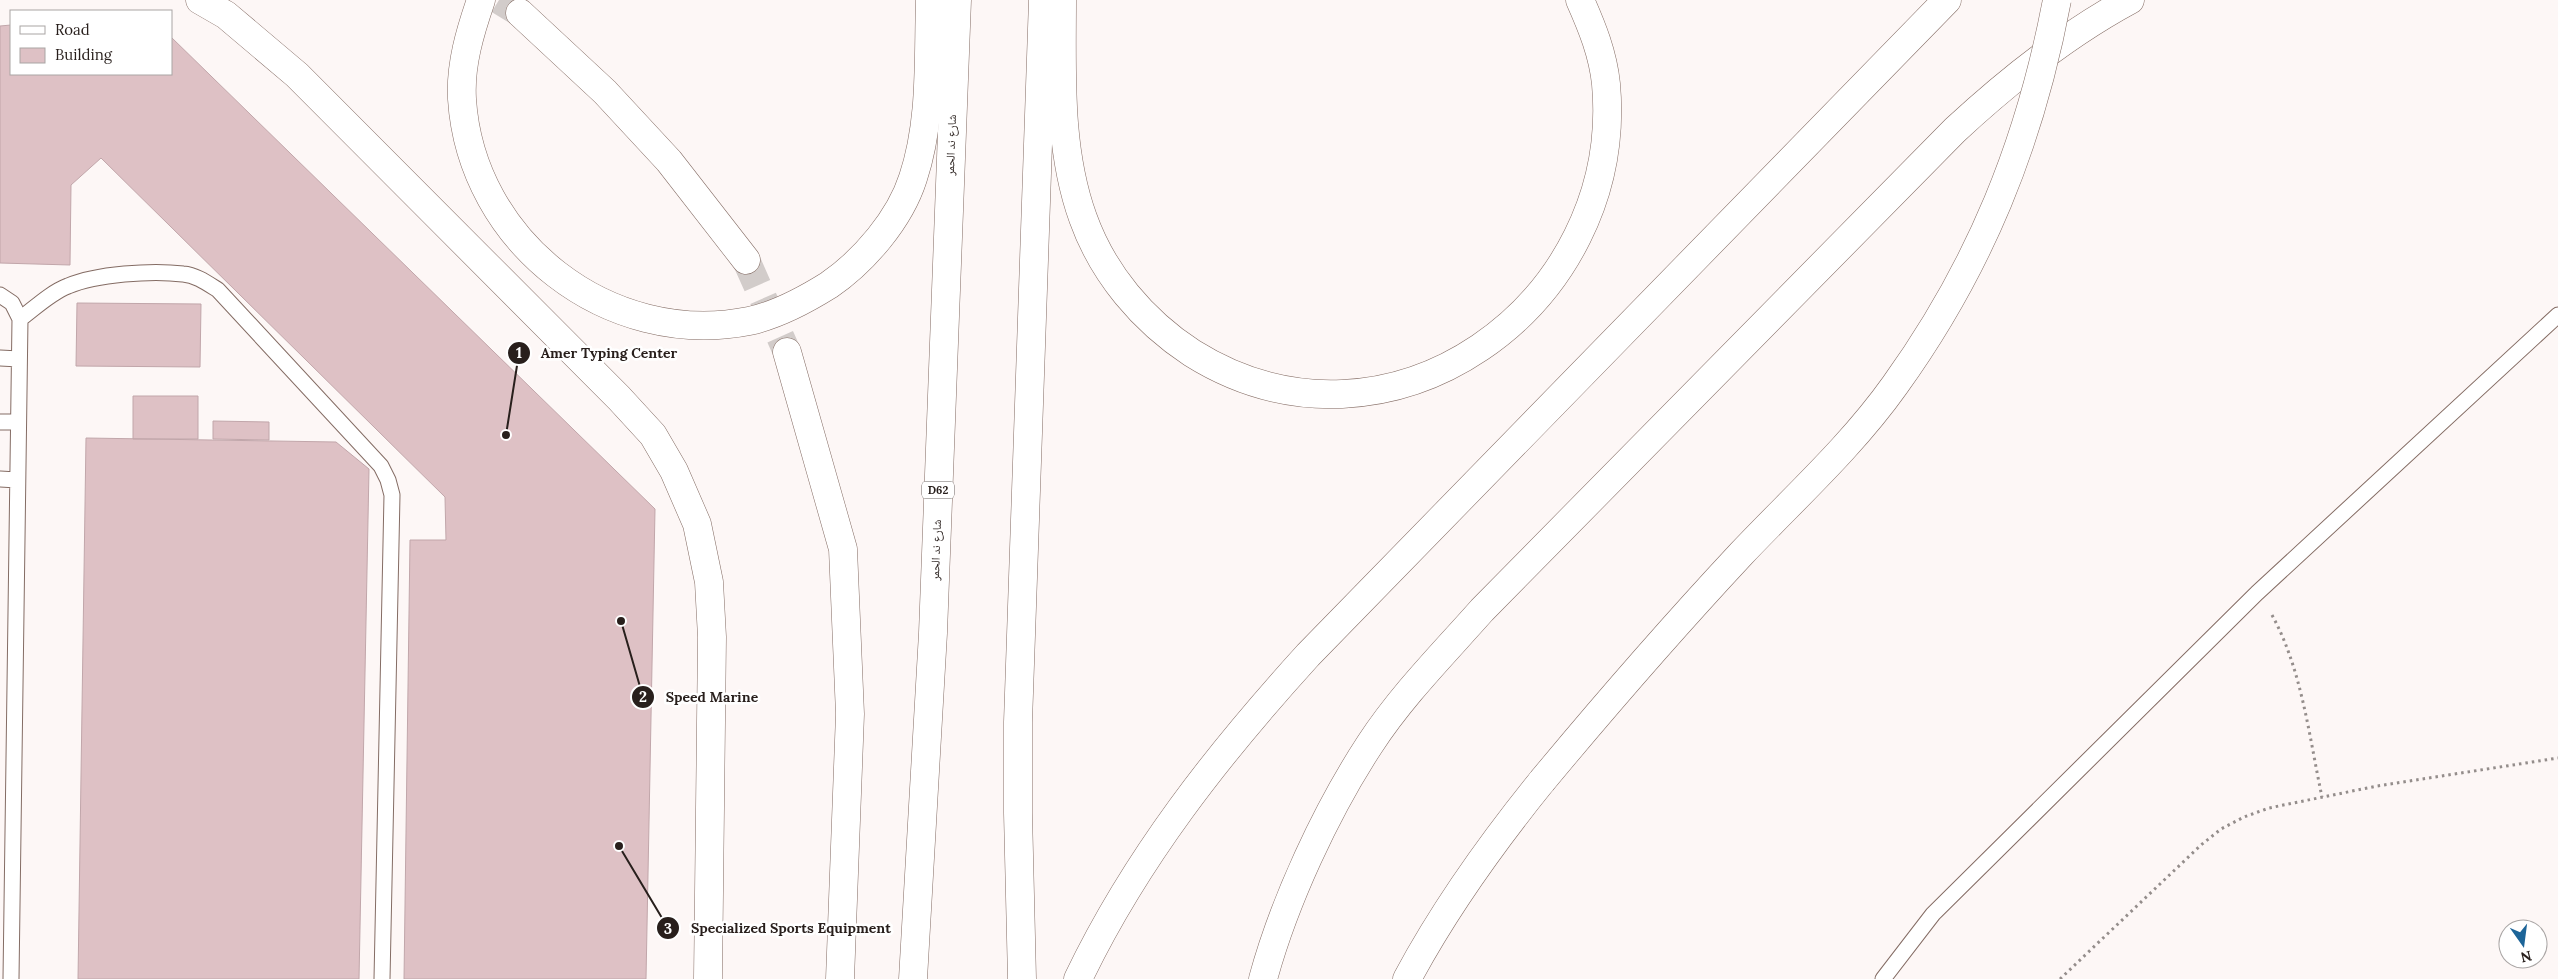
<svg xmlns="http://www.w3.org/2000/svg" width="2558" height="979" font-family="Lora,'Noto Naskh Arabic',serif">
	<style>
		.building { fill: #dec1c5; stroke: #c1a6aa }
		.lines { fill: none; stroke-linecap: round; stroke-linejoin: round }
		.motorway-tunnel { stroke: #d2ccca; stroke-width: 28; stroke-dasharray: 28 14; stroke-linecap: butt }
		.service-casing { stroke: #846c64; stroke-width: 17 }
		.minor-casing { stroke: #846c64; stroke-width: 29 }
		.primary-casing { stroke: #846c64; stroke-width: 29 }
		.motorway-casing { stroke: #846c64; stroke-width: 29 }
		.path { stroke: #948d8b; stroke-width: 3; stroke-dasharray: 2.5 4; stroke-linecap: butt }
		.service { stroke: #fff; stroke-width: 15 }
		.minor { stroke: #fff; stroke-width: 28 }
		.primary { stroke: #fff; stroke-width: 28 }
		.motorway { stroke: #fff; stroke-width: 28 }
		.motorway-bridge-casing { stroke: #846c64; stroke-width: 29; stroke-linecap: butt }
		.motorway-bridge { stroke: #fff; stroke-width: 28 }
		.labels { text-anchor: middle; stroke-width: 5; stroke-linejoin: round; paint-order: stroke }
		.shield { fill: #fff; stroke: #686260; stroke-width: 1 }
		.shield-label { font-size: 11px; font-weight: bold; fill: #281f1c }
		.street-label { font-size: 12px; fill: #281f1c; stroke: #fff }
		.leader { fill: none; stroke: #281f1c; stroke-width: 2 }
		.callout-dot { fill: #281f1c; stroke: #fff; stroke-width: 2 }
		.mark-label { font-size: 15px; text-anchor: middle; font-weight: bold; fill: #fff }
		.callout-label { font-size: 14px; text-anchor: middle; font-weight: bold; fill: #281f1c; stroke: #fff; stroke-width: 5; stroke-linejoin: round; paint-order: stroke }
	</style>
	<rect width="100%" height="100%" fill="#fdf7f6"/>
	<path class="building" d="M11,25V74H171V37L655,509L646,979H404L410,540H446L445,497L101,158L71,185L70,265L0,263V26Z
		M77,303L201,304L200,367L76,366Z
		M133,396H198V439H133Z
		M213,421L269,422V440L213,439Z
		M86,438L336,442L369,469L359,979H78Z"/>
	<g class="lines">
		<path class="motorway-tunnel" d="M499,0L520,13
			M746,260L787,352"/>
		<g class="service-casing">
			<path id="service" d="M0,295L12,303L20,319L11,979
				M20,319C35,308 50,293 68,286C96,274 152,270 183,274C196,275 207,283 218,290L381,466L388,480L392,495L382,979
				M0,358L19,359
				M0,422H18
				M0,479L17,480
				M1883,979L1933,914L2257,593L2558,315"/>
		</g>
		<g class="minor-casing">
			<path id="minor" d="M200,0L226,15L297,75L619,398L653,435L674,471L697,524L709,582L712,637L708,979"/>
		</g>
		<g class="primary-casing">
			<path id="primary" d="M913,979L933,633L957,0
				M1022,979L1018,813V722L1043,0"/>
		</g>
		<g class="motorway-casing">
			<path id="motorway" d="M481,0C470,32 460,65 462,99C471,242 609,349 749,321C778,315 805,300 829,285C864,261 900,219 913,178C932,121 928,60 930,0
				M1062,0C1062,73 1058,149 1083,218C1103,274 1143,321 1192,353C1388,476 1626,305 1606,84C1603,54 1592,27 1580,0
				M520,13L605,92L669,161L746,260
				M787,352L843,549L850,714L840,979
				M1078,979C1136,858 1218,754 1308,655L1947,0
				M1263,979C1284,902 1326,811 1370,744C1402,695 1444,653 1482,610L1955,130C2009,80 2065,35 2130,0
				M1407,979C1445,908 1491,844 1542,781"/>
		</g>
		<path class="path" d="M2272,615C2302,670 2309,736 2322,797
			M2060,979L2201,845L2221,829L2244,817L2269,808L2377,786L2558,758"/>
		<use href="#service" class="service"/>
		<use href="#minor" class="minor"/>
		<use href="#primary" class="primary"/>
		<use href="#motorway" class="motorway"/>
		<g class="motorway-bridge-casing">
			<path id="motorway-bridge" d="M1542,781C1606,704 1672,628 1741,554C1793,499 1851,447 1895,385C1980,267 2030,143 2057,0"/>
		</g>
		<use href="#motorway-bridge" class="motorway-bridge"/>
	</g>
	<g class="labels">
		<rect class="shield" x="922" y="481.5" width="32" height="17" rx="4"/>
		<g class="shield-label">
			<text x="938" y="494">D62</text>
		</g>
		<g class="street-label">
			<text transform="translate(951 145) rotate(-88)" y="4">شارع ند الحمر</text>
			<text transform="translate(936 550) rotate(-88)" y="4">شارع ند الحمر</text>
		</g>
	</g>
	<path class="leader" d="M506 435L519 353M621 621L643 697M619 846L668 928"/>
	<g class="callout-dot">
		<circle cx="506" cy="435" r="5"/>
		<circle cx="621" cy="621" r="5"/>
		<circle cx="619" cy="846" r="5"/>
		<circle cx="519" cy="353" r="12"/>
		<circle cx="643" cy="697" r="12"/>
		<circle cx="668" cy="928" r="12"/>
	</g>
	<g class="mark-label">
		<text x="519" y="358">1</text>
		<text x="643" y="702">2</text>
		<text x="668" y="934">3</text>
	</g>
	<g class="callout-label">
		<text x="609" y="358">Amer Typing Center</text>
		<text x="712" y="702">Speed Marine</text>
		<text x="791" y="933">Specialized Sports Equipment</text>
	</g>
	<rect x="10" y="10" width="162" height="65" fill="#ffffff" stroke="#a9a5a4"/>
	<rect x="20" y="26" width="25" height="8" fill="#ffffff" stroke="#a9a5a4"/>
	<text x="55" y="35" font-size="15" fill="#281f1c">Road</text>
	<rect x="20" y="48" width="25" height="15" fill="#dec1c5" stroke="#a9a5a4"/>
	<text x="55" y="60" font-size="15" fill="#281f1c">Building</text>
	<g transform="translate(2523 944) rotate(166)"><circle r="24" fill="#ffffff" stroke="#a9a5a4"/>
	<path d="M0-4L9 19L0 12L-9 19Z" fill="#1c6498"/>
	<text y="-8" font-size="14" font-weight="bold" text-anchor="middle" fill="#281f1c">N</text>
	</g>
</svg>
